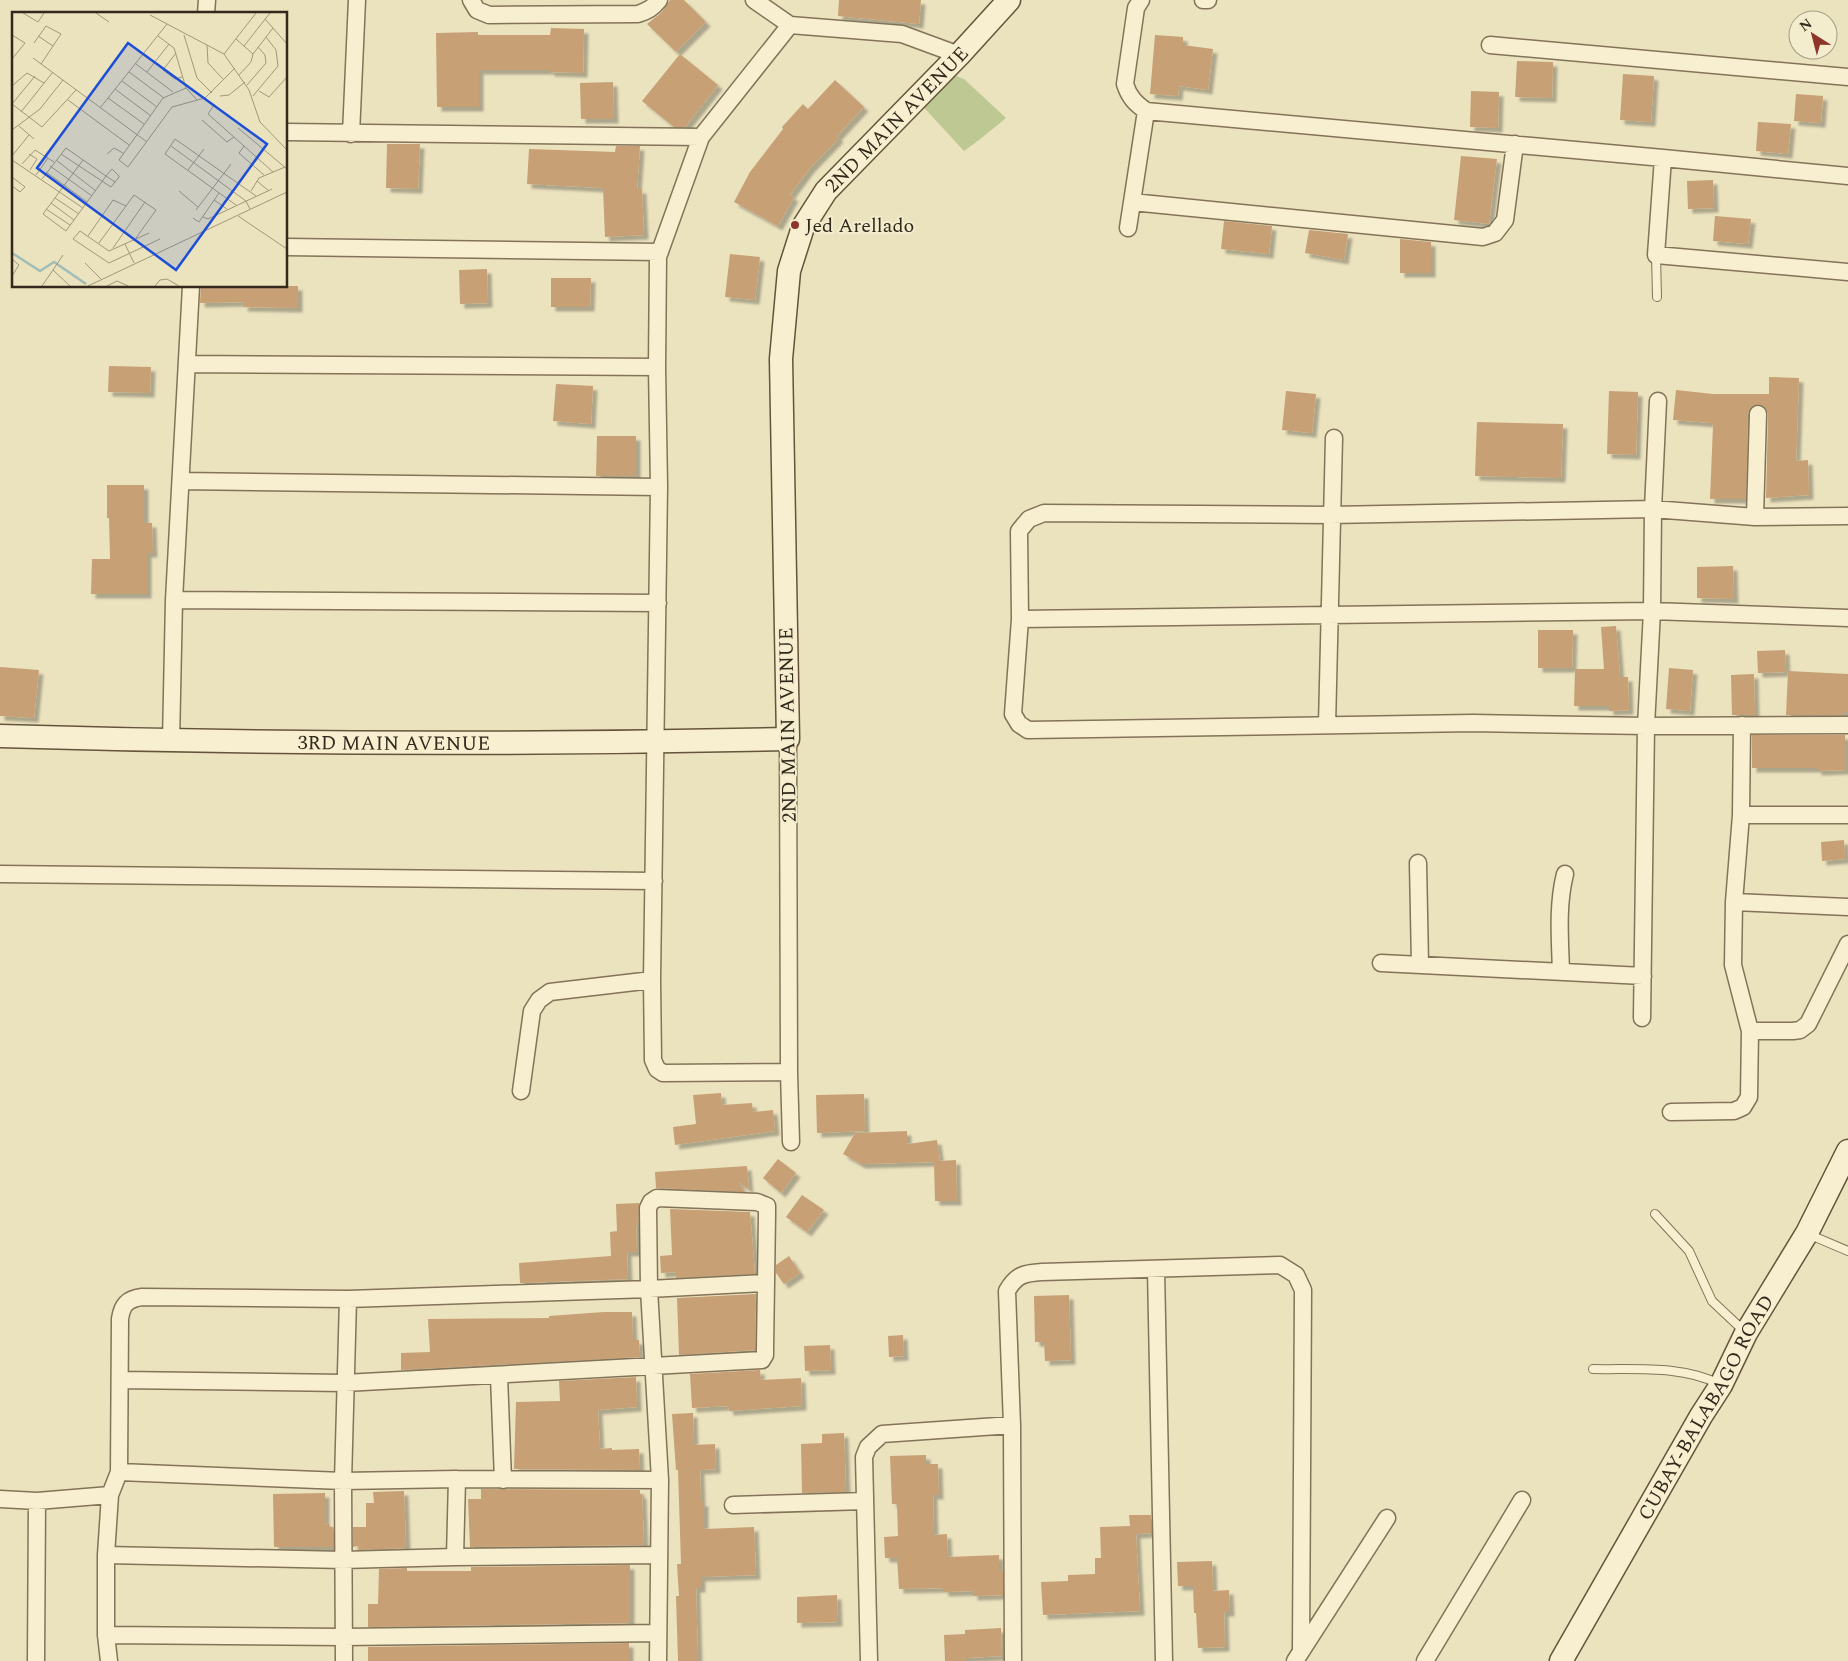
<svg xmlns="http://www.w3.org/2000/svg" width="1848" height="1661" font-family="Spectral,serif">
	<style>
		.green { fill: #bdc893 }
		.building { fill: #c8a075; filter: url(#shadow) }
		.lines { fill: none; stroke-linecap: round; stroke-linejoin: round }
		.lane-casing { stroke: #837358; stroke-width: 10 }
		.street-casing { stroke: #837358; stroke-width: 19 }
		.secondary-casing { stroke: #64543b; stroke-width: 25 }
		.lane { stroke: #f7efd0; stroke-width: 8 }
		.street { stroke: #f7efd0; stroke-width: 16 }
		.secondary { stroke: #f7efd0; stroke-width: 22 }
		.poi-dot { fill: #8f342a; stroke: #f3eccd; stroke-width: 2 }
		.labels { text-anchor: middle; stroke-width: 4; stroke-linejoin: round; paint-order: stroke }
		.street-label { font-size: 20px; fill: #32291c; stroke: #f3eccd }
		.poi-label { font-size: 20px; fill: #32291c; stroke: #f3eccd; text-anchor: start }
		.inset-river { fill: none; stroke: #a1bdb8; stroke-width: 2.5 }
		.inset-road { fill: none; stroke: #a1987d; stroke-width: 1 }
		.view { fill: #1d4ed8; fill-opacity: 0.15; stroke: #1d4ed8; stroke-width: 2.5 }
		.inset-edge { fill: none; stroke: #32291c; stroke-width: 2.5 }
	</style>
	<defs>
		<filter id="shadow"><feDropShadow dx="4.5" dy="4.5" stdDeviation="1" flood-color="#0004"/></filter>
	</defs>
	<rect width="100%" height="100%" fill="#ebe2be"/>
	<path class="green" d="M946,72L964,79L1006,118L979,140L964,151L917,100Z"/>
	<path class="building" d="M670,0H684L706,22L676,52L647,24L662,12Z
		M839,0H921L919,24L838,16Z
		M551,28L584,29L583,73L550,72V70H479V107H437L436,33L478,32V35H550Z
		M1155,35L1183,37V45L1213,49L1208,90L1179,86L1178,96L1150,94Z
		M680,54L718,85L685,127H674L642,101Z
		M1517,61L1553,62L1552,98L1515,97Z
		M1623,74L1654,76L1651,122L1620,120Z
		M835,80L864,107L837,136L839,138L810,168L790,195L794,197L778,226L734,202L750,172L783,129L782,127L803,104L808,109Z
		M613,82L614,119H581L580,83Z
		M1471,91L1499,92L1498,128L1470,127Z
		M1796,94L1823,96L1821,123L1794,121Z
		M1758,122L1791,124L1788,154L1756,151Z
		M387,144H420L418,189L386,188Z
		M616,146H640L637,189H642L644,235L605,237L603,188L527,184L529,149L615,152Z
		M1461,156L1497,159L1489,224L1454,220Z
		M1713,180L1714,208L1688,209L1687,181Z
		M1715,216L1751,219L1748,244L1713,241Z
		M1224,221L1272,226L1269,254L1221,249Z
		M1309,230L1348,234L1344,260L1305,253Z
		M1400,239L1431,242V273H1400Z
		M730,254L760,257L755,300L725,297Z
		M487,269L488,303L460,304L459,270Z
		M551,278H591L590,307H551Z
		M201,286H298V308L243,307L244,302L200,303Z
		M109,366L151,367L150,393L108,392Z
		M1769,377L1799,378L1796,461L1808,460L1809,495L1766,498L1768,414L1764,406L1758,404L1750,408L1748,414L1746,499H1710L1713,426L1712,423L1673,420L1676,390L1713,394H1769Z
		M556,384L593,386L591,424L553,421Z
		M1286,391L1316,394L1312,433L1282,430Z
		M1609,391L1638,392L1636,455L1607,454Z
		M1477,422L1563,424L1561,478L1475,476Z
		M597,436H636V476H596Z
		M107,485H144V523H152L153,553H147V594H91L92,559H110L109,518H107Z
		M1733,566L1734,599L1697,598V567Z
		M1616,626L1620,677H1628L1629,710L1609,711V706H1574L1575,669H1604L1601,627Z
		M1538,630H1573L1572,668H1538Z
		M1785,650L1786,672L1758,673L1757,651Z
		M0,667L39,670L34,718L0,716Z
		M1669,668L1693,670L1690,711L1666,709Z
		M1788,671L1848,674V712H1844V715H1786Z
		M1754,674L1755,715H1732L1731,675Z
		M1752,735H1845V770L1817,771V768H1752Z
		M1844,840L1845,859L1822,861L1821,842Z
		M721,1093L722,1105L752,1103L753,1112L773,1110L775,1131L675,1145L673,1127L696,1124L693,1095Z
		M864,1094L865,1131L817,1133L816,1095Z
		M907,1131V1144L937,1140L940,1161L956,1160L957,1201H935L934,1162L861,1164L843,1154L855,1133Z
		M778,1159L796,1173L781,1193L763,1178Z
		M747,1166L749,1189L738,1182L745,1192L656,1188L655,1172Z
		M802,1195L824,1210L807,1232L786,1217Z
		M639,1203L638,1225L636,1226L637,1252H627L628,1279L520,1283L519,1263L611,1256L610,1232L617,1231L616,1204Z
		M670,1209L750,1212L755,1274L676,1278V1272L661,1273L660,1256L672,1255Z
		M789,1256L800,1273L784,1284L776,1273V1265Z
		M756,1294L755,1350L679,1355L677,1298Z
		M1069,1295L1071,1360L1045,1361L1044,1342H1035L1034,1296Z
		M604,1312H632L633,1340H639L640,1357L401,1370V1353L430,1352L428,1319L549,1318V1316Z
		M903,1335L904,1356L889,1357L888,1336Z
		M830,1345L831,1370L805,1371L804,1346Z
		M760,1370L761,1380L801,1378L802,1406L729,1411L728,1406L692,1408L690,1374Z
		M636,1377L637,1407L598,1410L600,1449L612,1448V1450L639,1449L640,1470L514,1469L516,1402L560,1401L559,1381Z
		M693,1413L694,1445L715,1444L716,1469L700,1470L701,1502H704V1529L754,1527L756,1575L701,1577V1588H696L698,1661H678L676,1596H679L677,1564H681L678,1470H676L672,1414Z
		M844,1433L846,1492L802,1493L801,1444L822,1443V1434Z
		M926,1455V1464H938L939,1495H933L934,1535L947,1534L948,1557L999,1555V1571H1003V1595L973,1596V1591L944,1592V1588L899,1589L897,1558H885L884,1537L898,1536L897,1504H892L890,1456Z
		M481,1489L640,1490V1494H642L644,1545L470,1547L468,1499H481Z
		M404,1491L406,1548L359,1550L358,1546L353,1547V1527H366V1503H374L373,1492Z
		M325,1493V1524L329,1523L330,1527H333V1547H274L273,1494Z
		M1129,1515H1151V1533L1136,1534L1140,1611L1043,1615L1041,1582L1068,1581V1575L1095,1574V1558H1101L1100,1527L1130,1526Z
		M1212,1561L1213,1591L1229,1590L1230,1612H1224L1225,1647L1198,1648L1196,1613H1194L1193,1586H1178L1177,1562Z
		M630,1565V1623L368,1627V1604H378L379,1569L407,1568V1571H471V1567Z
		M837,1595L838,1622L797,1623V1597Z
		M1001,1628L1002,1656L966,1658V1661H945L944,1635L965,1634V1630Z
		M629,1643V1661H368V1647Z"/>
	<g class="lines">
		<g class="lane-casing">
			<path id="lane" d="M1656,255L1657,297
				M1655,1214L1689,1251L1712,1301L1745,1332
				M1808,1234L1848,1251
				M1593,1369C1635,1370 1681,1365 1719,1384"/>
		</g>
		<g class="street-casing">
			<path id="street" d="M471,0L477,10L489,15L638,14C647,11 653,8 659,0
				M754,0L790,25L902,34L959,55
				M1141,0L1136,8L1125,84C1129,97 1135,103 1146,111L1663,158
				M1203,0H1208
				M206,14L207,0
				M1490,45L1848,77
				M286,132L701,137
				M351,134L357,0
				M1848,176L1663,158L1656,255L1848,272
				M1132,202L1483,237L1495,233L1505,220L1515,144
				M1128,228L1146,111
				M286,247L660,252
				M187,364L657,367
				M181,481L659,487
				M1848,516L1755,517L1653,509L1331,515L1044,513L1029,519L1019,531L1020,619L1013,714L1019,724L1028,730L1473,723L1646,726L1848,725
				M1755,517L1758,414
				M174,600L658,603
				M1020,619L1652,611L1848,618
				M1327,725L1334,438
				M788,739L789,1072L663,1073L657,1069L653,1060L652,980L659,487L657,367L658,257L701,137L790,25
				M171,741L174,600L191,286
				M1741,815H1848
				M1418,863L1420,964
				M0,874L654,881
				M1734,902L1848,907
				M1381,963L1643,976
				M1561,971C1560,939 1557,906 1565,874
				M1642,1018L1646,726L1652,611L1653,509L1658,401
				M1750,1031H1793L1800,1030L1808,1024L1848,944
				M789,1072L791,1142
				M521,1091L532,1011L539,1000L550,992L652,980
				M1671,1112L1734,1111L1743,1107L1749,1097L1750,1031L1733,965L1734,902L1741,815L1742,725
				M1156,1270L1164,1661
				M499,1376L503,1480
				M121,1380L345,1383L762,1360L765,1355V1349L767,1215V1206L757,1202L657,1198L651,1202L648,1208L649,1289L766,1283
				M119,1472L343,1481L457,1479L660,1480
				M0,1499L37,1501L110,1495
				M733,1505L865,1501
				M106,1555L343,1560L455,1557L659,1555
				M455,1557L457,1479
				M106,1635L343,1637L658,1633
				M36,1661L37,1501
				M109,1661L106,1635V1555L110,1495L119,1472L120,1319C122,1305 127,1299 142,1297L348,1299L649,1289L660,1480L658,1661
				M344,1661L343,1481L348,1299
				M869,1661L864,1457L868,1447L882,1434L1012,1425
				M1013,1661L1012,1425L1007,1291C1016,1275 1024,1273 1042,1272L1280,1265L1296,1275L1303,1290L1301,1650
				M1295,1661L1387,1518
				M1425,1661L1522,1500"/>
		</g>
		<g class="secondary-casing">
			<g id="secondary">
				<path id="s1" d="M0,736C263,744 526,745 788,739L781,359L789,271L803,227L826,191L959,55L1009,0"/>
				<path id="s2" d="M1561,1661L1701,1416L1721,1385L1746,1333L1807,1233L1848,1151"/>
			</g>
		</g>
		<use href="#lane" class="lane"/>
		<use href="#street" class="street"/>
		<use href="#secondary" class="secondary"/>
	</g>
	<circle class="poi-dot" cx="795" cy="225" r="5"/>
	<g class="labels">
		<g class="street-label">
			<text dy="7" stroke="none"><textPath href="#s1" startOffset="1446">2ND MAIN AVENUE</textPath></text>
			<text transform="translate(787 725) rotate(-91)" y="7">2ND MAIN AVENUE</text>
			<text dy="7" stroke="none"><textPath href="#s1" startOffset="394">3RD MAIN AVENUE</textPath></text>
			<text dy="7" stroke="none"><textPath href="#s2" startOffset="292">CUBAY-BALABAGO ROAD</textPath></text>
		</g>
		<g class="poi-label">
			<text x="805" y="232">Jed Arellado</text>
		</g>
	</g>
	<g transform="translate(12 12)">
		<rect width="275" height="275" fill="#ebe2be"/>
		<path class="inset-river" d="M0,241L28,259L42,250L74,272"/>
		<path class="inset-road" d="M11,1L26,10L32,1M84,1L97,10M138,3L212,42L237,78L248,110L275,138M253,7L275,32M0,23L13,31L0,47M172,23L185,66L200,81M26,24L41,34M146,24L162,36L174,76L185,88M224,27L241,42L239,50L227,63M22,31L34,14L49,22L29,52M195,33L196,51L212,68M232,34L258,1M164,41L151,58L163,67L170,65M212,42L244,1M241,42L261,16M21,46L135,130M124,52L161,80M117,60L152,86M135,60L157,32M110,69L145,95M235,73L254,51L253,43L246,35M0,74L15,61L32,71M174,76L151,86L107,148L116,155L160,95L193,86L223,56M103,77L139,104M247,79L257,85L275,65M208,84L217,83L233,70M241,84L266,54L264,38L254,25M96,86L132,112M56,88L117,133M0,92L30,115L64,78M0,92L23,64M88,96L155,12M207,97L202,93L196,102L232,134M9,100L41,60M190,108L215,130L222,125M7,114L22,127M226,116L275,157M0,118L28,97L51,68M159,134L234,189L238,197M17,142L25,147L18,158M49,142L99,175L107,165V164L100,157L94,164L103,170M95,142L102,136L111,141M0,144L17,123M0,148L71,196M44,148L84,179M10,152L23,138L42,150M38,154L80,184M176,158L192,137M34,160L75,190M24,163L36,146M252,163L227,141L232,134L261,160M0,165L13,175L8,180L0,174M30,167L54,136L94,164L54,219L31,202L71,148M245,169L257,179M167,179L186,195M239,179L247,166L273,155M43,186L67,202M202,188L215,197M39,191L62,208M224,193L153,142L163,127L244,184M34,197L58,213M184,198L219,152M226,204L275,237M191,205L196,207L260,177M181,206L187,210L207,181M137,221L97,239L68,219L61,227L97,251L148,227M76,224L101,188L114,194M87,231L122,183L144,198L124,226M113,232L122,251M101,236L133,190M0,247L7,253L0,264M73,251L89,267M41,258L51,243M30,274L41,258L58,274M76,274L275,180M95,274L105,269L116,274M143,274L148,268L155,267L167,274"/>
		<path class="view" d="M116,31L255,132L164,258L25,156Z"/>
		<rect width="275" height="275" class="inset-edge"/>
	</g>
	<g transform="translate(1813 35) rotate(324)"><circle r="24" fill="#f3eccd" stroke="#a69e86"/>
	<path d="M0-4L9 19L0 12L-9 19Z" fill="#8f342a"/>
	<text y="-8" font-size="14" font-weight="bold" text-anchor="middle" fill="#32291c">N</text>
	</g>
</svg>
